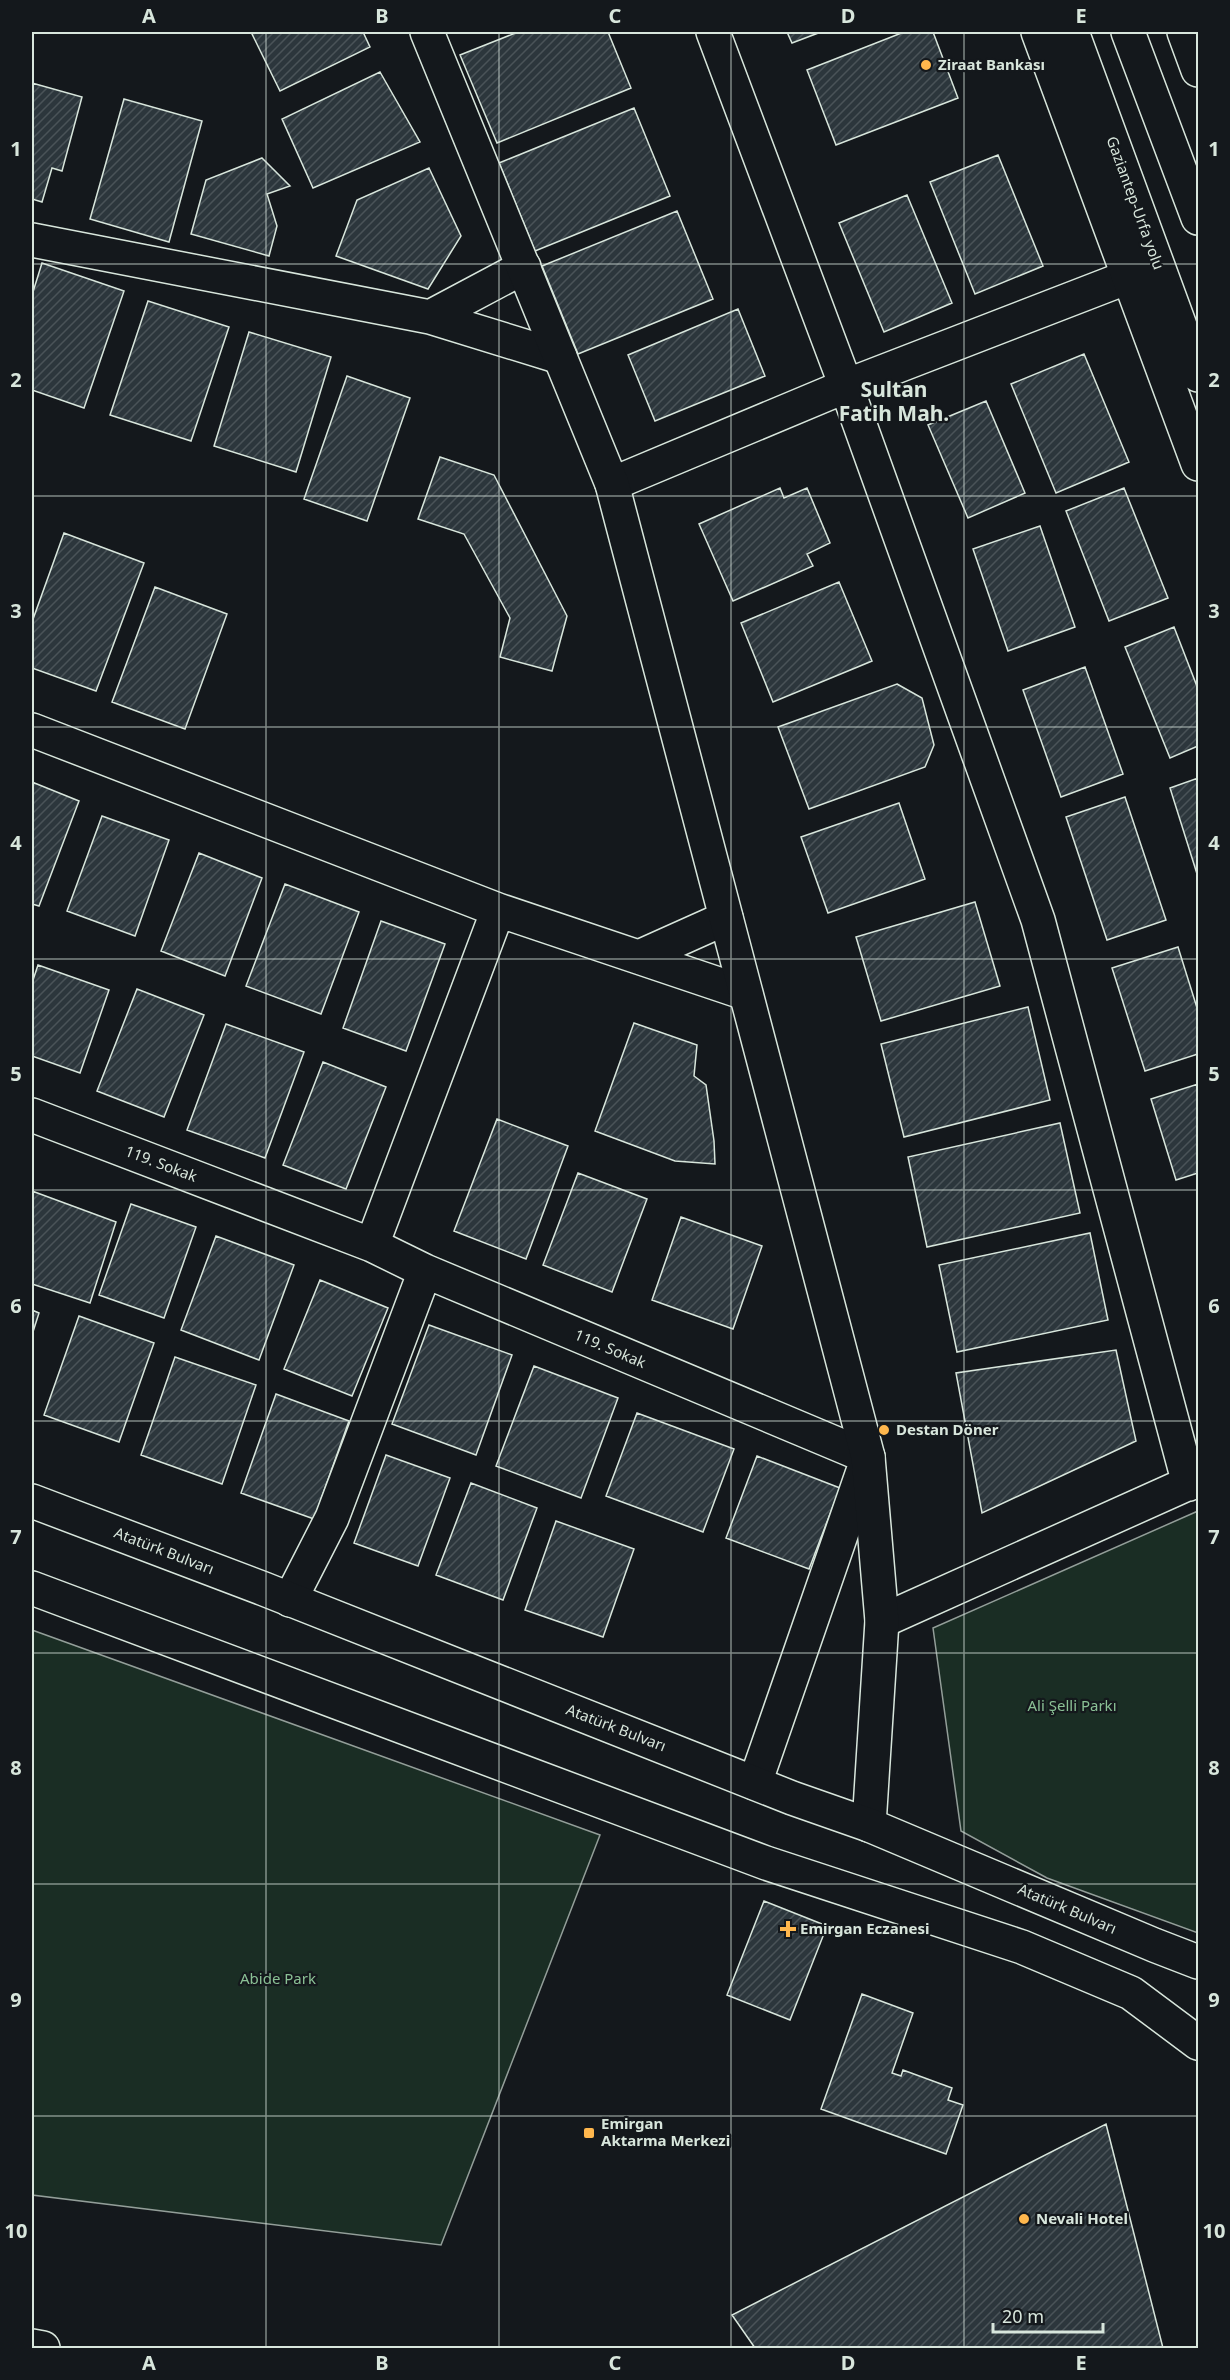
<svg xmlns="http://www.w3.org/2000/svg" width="1230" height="2380" font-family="'Noto Sans',sans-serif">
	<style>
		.green { fill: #1a2d24; stroke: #939e99; stroke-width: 1.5 }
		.building { fill: url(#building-hatch); stroke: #d8e6dc; stroke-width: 1.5 }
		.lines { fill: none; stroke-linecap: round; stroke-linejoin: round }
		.street-casing { stroke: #d8e6dc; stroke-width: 36 }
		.secondary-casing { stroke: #d8e6dc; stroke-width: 36 }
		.primary-casing { stroke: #d8e6dc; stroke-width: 36 }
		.highway-casing { stroke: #d8e6dc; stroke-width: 36 }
		.street { stroke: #14181c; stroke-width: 33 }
		.secondary { stroke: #14181c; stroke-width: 33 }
		.primary { stroke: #14181c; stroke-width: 33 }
		.highway { stroke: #14181c; stroke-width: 33 }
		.grid { fill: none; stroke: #d8e6dc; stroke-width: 1.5; stroke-opacity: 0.55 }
		.poi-dot { fill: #ffb74d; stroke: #14181c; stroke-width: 2 }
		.labels { text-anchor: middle; stroke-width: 4.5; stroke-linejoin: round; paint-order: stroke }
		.poi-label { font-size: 15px; font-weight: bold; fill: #d8e6dc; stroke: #14181c; text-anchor: start }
		.street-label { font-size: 15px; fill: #d8e6dc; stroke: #14181c }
		.park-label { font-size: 15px; fill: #8ac095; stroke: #14181c }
		.district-label { font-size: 21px; font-weight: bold; fill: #d8e6dc; stroke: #14181c }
		.neatline { fill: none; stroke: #d8e6dc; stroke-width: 2 }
		.grid-label { font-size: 20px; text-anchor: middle; font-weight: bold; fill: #d8e6dc }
	</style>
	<defs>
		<pattern id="building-hatch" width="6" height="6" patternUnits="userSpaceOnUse" patternTransform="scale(1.5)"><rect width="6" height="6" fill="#2c363c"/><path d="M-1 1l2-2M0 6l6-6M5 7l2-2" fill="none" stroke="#4a5358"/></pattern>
	</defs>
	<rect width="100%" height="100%" fill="#14181c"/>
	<path class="green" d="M1198,1511V1933L1047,1878L961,1831L933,1628Z
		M32,1630L600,1835L441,2245L32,2195Z"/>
	<path class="building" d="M251,32H363L370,47L280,91Z
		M518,32H608L631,88L497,143L460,55Z
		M787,32H821L792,43Z
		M904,32H933L958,98L836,145L807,70Z
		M380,72L420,142L313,188L282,119Z
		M32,83L82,97L62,171L52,168L42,202L32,199Z
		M124,99L202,121L169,242L90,219Z
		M634,108L670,196L535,251L499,163Z
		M998,155L1043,266L975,294L930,182Z
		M262,158L290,186L267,194L277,226L269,256L191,234L206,180Z
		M429,168L461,236L428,289L336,256L357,200Z
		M907,195L952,303L884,332L839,223Z
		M677,211L713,299L578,354L542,266Z
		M42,263L124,291L84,408L32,390V295Z
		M148,301L229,327L191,441L110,415Z
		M738,309L765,376L655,421L628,355Z
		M249,332L331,357L296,472L214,446Z
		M1084,354L1129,462L1056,493L1011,384Z
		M347,376L410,398L367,521L304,499Z
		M986,401L1025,493L968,518L928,425Z
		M440,457L494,475L567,616L552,671L500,657L510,618L464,534L418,519Z
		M780,488L784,498L807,488L830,543L807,554L813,566L733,601L699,524Z
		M1124,488L1168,598L1109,621L1066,511Z
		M1040,526L1075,627L1008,651L973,549Z
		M64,533L144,563L96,691L32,668V622Z
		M839,582L872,661L773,702L741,623Z
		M155,587L227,614L185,729L112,702Z
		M1174,627L1198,689V746L1170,758L1125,647Z
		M1085,667L1123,774L1061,797L1023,690Z
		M897,684L922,698L934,745L925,767L809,809L778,727Z
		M1198,778V877L1170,788Z
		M32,782L79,801L39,906L32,904Z
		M1125,797L1166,920L1107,940L1066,817Z
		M899,803L925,879L828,913L801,837Z
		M102,816L169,840L135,936L67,911Z
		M199,853L262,878L225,976L161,951Z
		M285,884L359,912L321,1014L246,986Z
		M975,902L1000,986L881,1021L856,937Z
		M381,921L445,944L406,1051L343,1028Z
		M1178,947L1198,1011V1054L1145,1071L1112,968Z
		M38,965L109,990L80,1073L32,1056V983Z
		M137,989L204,1015L164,1117L97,1091Z
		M1028,1007L1050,1100L904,1137L881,1044Z
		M634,1023L697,1045L694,1076L706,1085L714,1141L715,1164L675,1161L595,1131Z
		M226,1024L304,1052L265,1158L187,1130Z
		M323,1062L386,1087L346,1189L283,1165Z
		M1198,1084V1173L1176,1180L1151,1099Z
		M497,1119L568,1146L526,1259L454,1231Z
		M1060,1123L1080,1213L927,1247L908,1157Z
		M578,1173L647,1199L612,1292L543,1265Z
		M32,1191L116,1222L90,1303L32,1284Z
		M131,1204L196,1227L164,1318L99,1295Z
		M681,1217L762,1246L733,1329L652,1300Z
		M1090,1233L1108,1320L957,1352L939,1265Z
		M216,1236L294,1265L259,1360L181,1330Z
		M320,1280L388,1308L352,1396L284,1369Z
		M32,1310L39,1313L32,1335Z
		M79,1316L154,1343L119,1442L44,1415Z
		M429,1325L512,1355L476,1455L392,1424Z
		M1116,1350L1136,1441L982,1513L956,1373Z
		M175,1357L256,1385L222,1484L141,1455Z
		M534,1366L618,1398L581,1498L496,1466Z
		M276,1394L349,1421L314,1519L241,1493Z
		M637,1413L734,1449L703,1532L606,1496Z
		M386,1455L450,1478L418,1566L354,1543Z
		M757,1456L840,1488L809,1569L726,1538Z
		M471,1483L537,1508L503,1600L436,1575Z
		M556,1521L634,1549L603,1637L525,1610Z
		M764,1901L827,1926L790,2020L727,1995Z
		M862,1994L913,2013L892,2073L901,2076L903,2070L952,2088L948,2100L963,2105L946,2154L821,2109Z
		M1106,2124L1163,2348H755L732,2315Z"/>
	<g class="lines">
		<g class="street-casing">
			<path id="street" d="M713,32L846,386L1038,920L1189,1484
				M32,240L430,317L560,357
				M430,317L524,267
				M612,484L846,386L1128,277
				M32,730L498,910L745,993
				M639,957L726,918
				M32,1115L372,1245L425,1271L868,1457L755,1783
				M372,1245L498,910
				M290,1600L332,1518L425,1271
				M882,1621L1198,1479"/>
		</g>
		<g class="secondary-casing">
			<path id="secondary" d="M427,32L612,484L868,1457L882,1621L869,1825"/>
		</g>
		<g class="primary-casing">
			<path id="primary" d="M32,1501L264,1589L792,1798L869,1825L1154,1945L1198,1962
				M32,1588L766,1863L1022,1947L1131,1993L1198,2043
				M32,2346L43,2348"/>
		</g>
		<g class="highway-casing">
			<path id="highway" d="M1038,32L1198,464
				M1072,32L1198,375
				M1128,32L1198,218
				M1184,32L1198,70"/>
		</g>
		<use href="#street" class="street"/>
		<use href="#secondary" class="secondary"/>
		<use href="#primary" class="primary"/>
		<use href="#highway" class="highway"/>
	</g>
	<path class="grid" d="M266,32V2348M499,32V2348M731,32V2348M964,32V2348M32,264H1198M32,496H1198M32,727H1198M32,959H1198M32,1190H1198M32,1421H1198M32,1653H1198M32,1884H1198M32,2116H1198"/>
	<g class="poi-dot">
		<circle cx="926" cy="65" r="6"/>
		<circle cx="884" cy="1430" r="6"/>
		<path d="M785 1920h6v6h6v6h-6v6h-6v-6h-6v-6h6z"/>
		<rect x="583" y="2127" width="12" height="12" rx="3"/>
		<circle cx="1024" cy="2219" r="6"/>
	</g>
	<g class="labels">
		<g class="poi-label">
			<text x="938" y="70">Ziraat Bankası</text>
			<text x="896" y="1435">Destan Döner</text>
			<text x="800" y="1934">Emirgan Eczanesi</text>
			<text x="601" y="2129">Emirgan<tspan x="601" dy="17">Aktarma Merkezi</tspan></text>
			<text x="1036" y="2224">Nevali Hotel</text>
		</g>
		<g class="street-label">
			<text transform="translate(1135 203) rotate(70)" y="5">Gaziantep-Urfa yolu</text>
			<text transform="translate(161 1164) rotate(21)" y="5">119. Sokak</text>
			<text transform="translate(610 1349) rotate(23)" y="5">119. Sokak</text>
			<text transform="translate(164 1551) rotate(21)" y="5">Atatürk Bulvarı</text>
			<text transform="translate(616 1728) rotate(21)" y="5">Atatürk Bulvarı</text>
			<text transform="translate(1067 1909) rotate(23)" y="5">Atatürk Bulvarı</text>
		</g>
		<g class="park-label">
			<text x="1072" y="1711">Ali Şelli Parkı</text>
			<text x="278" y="1984">Abide Park</text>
		</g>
		<g class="district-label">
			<text x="894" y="397">Sultan<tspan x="894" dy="24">Fatih Mah.</tspan></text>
		</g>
	</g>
	<rect width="1230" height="2380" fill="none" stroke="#14181c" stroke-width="66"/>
	<path d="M993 2323v9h110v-9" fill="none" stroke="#d8e6dc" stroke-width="3"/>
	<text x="1002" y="2323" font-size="18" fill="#d8e6dc" stroke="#14181c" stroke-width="4.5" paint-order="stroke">20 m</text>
	<rect x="33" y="33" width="1164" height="2314" class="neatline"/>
	<g class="grid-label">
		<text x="149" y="23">A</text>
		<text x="382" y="23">B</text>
		<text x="615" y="23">C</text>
		<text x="848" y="23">D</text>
		<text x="1081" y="23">E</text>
		<text x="16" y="156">1</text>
		<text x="1214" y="156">1</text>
		<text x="16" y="387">2</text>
		<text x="1214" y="387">2</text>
		<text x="16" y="618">3</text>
		<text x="1214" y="618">3</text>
		<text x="16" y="850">4</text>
		<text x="1214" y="850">4</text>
		<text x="16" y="1081">5</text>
		<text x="1214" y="1081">5</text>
		<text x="16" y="1313">6</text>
		<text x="1214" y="1313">6</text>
		<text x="16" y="1544">7</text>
		<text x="1214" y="1544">7</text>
		<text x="16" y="1775">8</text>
		<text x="1214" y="1775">8</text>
		<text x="16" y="2007">9</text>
		<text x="1214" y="2007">9</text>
		<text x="16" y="2238">10</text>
		<text x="1214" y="2238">10</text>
		<text x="149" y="2370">A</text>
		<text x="382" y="2370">B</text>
		<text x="615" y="2370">C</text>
		<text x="848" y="2370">D</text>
		<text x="1081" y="2370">E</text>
	</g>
</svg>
